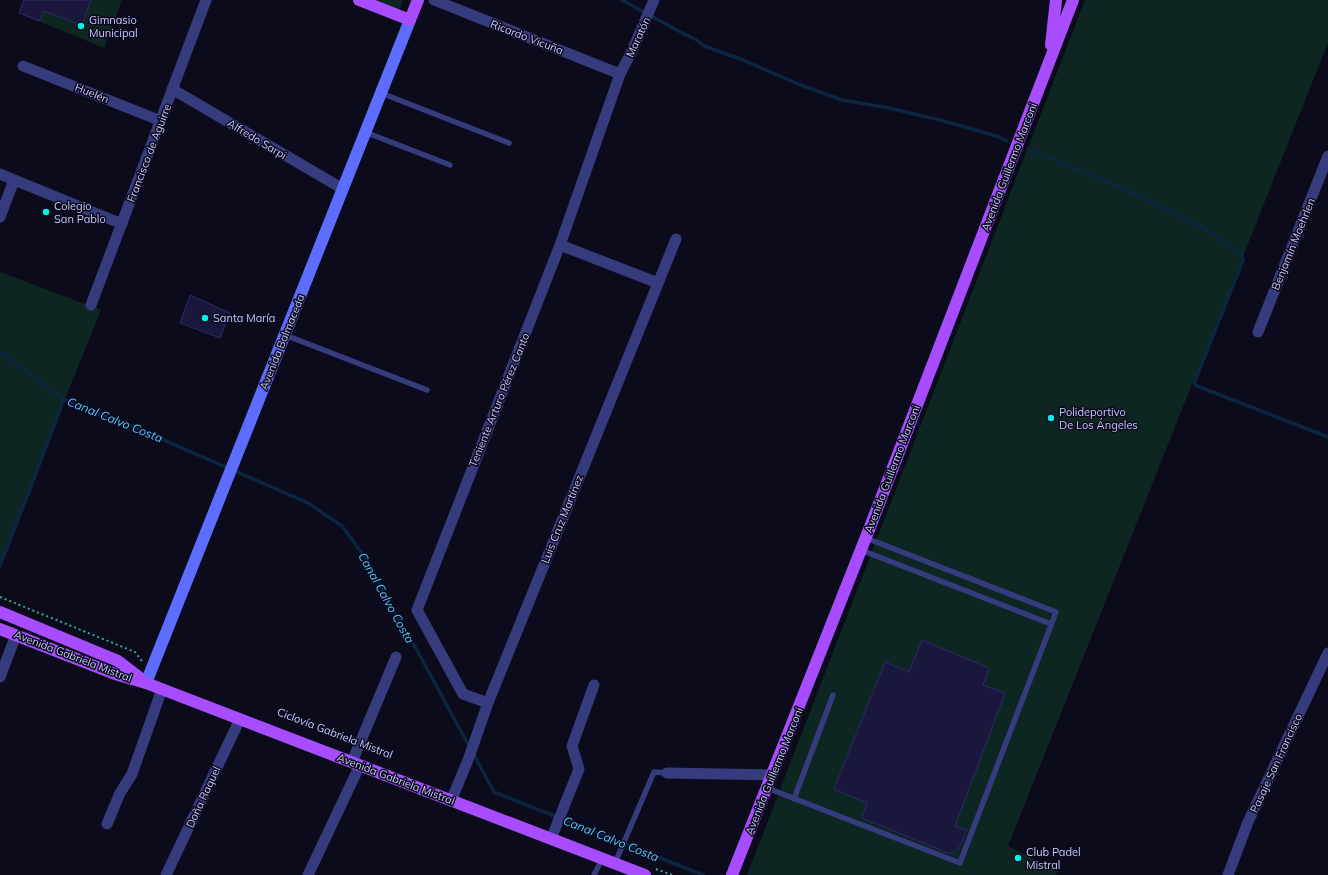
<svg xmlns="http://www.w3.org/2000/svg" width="1328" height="875" font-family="Mulish,sans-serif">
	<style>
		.green { fill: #0e2622 }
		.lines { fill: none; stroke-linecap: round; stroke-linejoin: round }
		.stream { stroke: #0b2640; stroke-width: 3.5 }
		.building { fill: #1a173d; stroke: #2d286a }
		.path { stroke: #2bae96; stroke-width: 2; stroke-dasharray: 2 3; stroke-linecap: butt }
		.lane { stroke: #353b7c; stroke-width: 5.5 }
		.street { stroke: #353b7c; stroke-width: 11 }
		.secondary { stroke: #5d6dff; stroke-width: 12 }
		.primary { stroke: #a74dff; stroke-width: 12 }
		.poi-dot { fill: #00f1ec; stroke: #0c0b1c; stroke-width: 1.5 }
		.labels { text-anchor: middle; stroke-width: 3; stroke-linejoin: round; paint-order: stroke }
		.poi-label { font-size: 11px; fill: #c6c7ff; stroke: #0c0b1c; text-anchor: start }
		.street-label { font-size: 11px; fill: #c6c7ff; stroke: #0c0b1c }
		.water-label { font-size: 12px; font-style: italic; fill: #54c5ff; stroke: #0c0b1c }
	</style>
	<rect width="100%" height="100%" fill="#0c0b1c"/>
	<path class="green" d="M24,0H122L104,48L19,13Z
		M365,0H403L398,13Z
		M1085,0H1328V43L1008,846L1058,871L1056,875H747Z
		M0,272L101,310L66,396L0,570Z"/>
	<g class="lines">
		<path class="stream" d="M622,0L684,34L697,40L704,46L743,60L798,84L842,100L889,108L944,121L996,136L1007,141
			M1028,149L1124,189L1199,225L1242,254L1243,260L1194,383L1197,386L1328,437
			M0,352C22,366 41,385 63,398C80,409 99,414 118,420L308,503L342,526L370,564L393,611L418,652L470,748
			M0,565L28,494L64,399
			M473,753L494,792L703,875"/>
	</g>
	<path class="building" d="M24,0H91L82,25L44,11L39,21L19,13Z
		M190,295L230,313L220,338L180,323Z
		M922,640L989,668L983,685L1005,693L955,826L966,830L961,845L954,853H948L862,818L867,803L834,789L885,662L909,672Z"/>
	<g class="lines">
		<path class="path" d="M0,597L135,652L142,661
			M656,869L672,875"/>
		<path class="lane" d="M381,93L509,143
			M365,132L450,165
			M285,335L427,390
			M861,550L1051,624
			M767,788L960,863L1056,612L866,538
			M794,799L833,695
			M615,863L654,772L667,773
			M594,875L602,859"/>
		<path class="street" d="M434,0L620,74
			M23,66L161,121
			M172,89L343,189
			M0,174L122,224
			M0,217L14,180
			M560,245L658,283
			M91,305L206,0
			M1258,332L1328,156
			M0,677L16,635
			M488,703L463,694L417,610L560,245L620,74L632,51L654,0
			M352,762L396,657
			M667,773L772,775
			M451,801L468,760L488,703L676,239
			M107,824L120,793L132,774L162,689
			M551,839L579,769L572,746L594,685
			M166,875L240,719
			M308,875L360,765
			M1228,875L1248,822L1328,653"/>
		<path class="secondary" d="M146,683L410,20"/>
		<path class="primary" d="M359,0L410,20L418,0
			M1051,45L1056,0
			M0,612L118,661L140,678
			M0,629L115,674L146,683L645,875
			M732,875L870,527L1073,0"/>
	</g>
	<g class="poi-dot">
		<circle cx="81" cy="26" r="4"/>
		<circle cx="46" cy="212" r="4"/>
		<circle cx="205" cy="318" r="4"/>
		<circle cx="1051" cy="418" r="4"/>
		<circle cx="1018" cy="858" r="4"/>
	</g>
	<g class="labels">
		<g class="poi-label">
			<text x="89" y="24">Gimnasio<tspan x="89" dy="13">Municipal</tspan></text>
			<text x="54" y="210">Colegio<tspan x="54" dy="13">San Pablo</tspan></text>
			<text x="213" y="322">Santa María</text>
			<text x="1059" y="416">Polideportivo<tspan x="1059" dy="13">De Los Ángeles</tspan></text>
			<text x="1026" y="856">Club Padel<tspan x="1026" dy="13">Mistral</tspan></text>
		</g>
		<g class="street-label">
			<text transform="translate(527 37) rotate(21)" y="4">Ricardo Vicuña</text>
			<text transform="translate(638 37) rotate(-65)" y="4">Maratón</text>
			<text transform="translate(92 93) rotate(22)" y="4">Huelén</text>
			<text transform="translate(257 139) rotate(31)" y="4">Alfredo Sarpi</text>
			<text transform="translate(149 153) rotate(-69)" y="4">Francisco de Aguirre</text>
			<text transform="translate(1009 167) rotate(-69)" y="4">Avenida Guillermo Marconi</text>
			<text transform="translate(1293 244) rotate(-68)" y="4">Benjamín Moehrlen</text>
			<text transform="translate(282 342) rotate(-68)" y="4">Avenida Balmaceda</text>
			<text transform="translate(499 400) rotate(-68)" y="4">Teniente Arturo Pérez Canto</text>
			<text transform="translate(892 469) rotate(-69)" y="4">Avenida Guillermo Marconi</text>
			<text transform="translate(562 519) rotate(-68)" y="4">Luis Cruz Martínez</text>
			<text transform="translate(73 656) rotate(21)" y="4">Avenida Gabriela Mistral</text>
			<text transform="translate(335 733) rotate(21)" y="4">Ciclovía Gabriela Mistral</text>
			<text transform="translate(1276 763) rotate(-65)" y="4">Pasaje San Francisco</text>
			<text transform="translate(774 771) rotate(-68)" y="4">Avenida Guillermo Marconi</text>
			<text transform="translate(396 779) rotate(21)" y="4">Avenida Gabriela Mistral</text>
			<text transform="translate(203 797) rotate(-65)" y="4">Doña Raquel</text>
		</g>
		<g class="water-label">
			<text transform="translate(115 420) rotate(22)" y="4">Canal Calvo Costa</text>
			<text transform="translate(386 598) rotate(61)" y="4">Canal Calvo Costa</text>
			<text transform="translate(611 839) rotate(22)" y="4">Canal Calvo Costa</text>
		</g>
	</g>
</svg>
